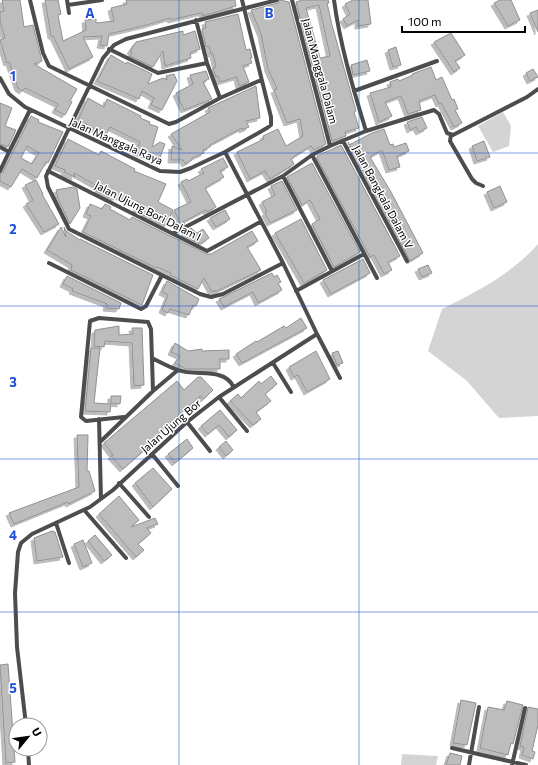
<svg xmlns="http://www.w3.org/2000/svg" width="538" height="765" font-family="Commissioner,sans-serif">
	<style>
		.green { fill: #d4d4d4 }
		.building { fill: #bdbdbd; stroke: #919191; fill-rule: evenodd; filter: url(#shadow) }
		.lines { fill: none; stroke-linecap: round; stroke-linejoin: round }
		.street { stroke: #4d4d4d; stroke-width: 4 }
		.grid { fill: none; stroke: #1d4ed8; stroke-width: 1; stroke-opacity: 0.55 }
		.labels { text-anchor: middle; stroke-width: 3; stroke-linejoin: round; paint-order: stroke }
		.street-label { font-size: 11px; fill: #000; stroke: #fff }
		.grid-label { font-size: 13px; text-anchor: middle; font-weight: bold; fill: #1d4ed8; stroke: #fff; stroke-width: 3; stroke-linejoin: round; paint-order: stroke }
	</style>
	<defs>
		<filter id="shadow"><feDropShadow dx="-3" dy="3" stdDeviation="0" flood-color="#0004"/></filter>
	</defs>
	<rect width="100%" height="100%" fill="#fff"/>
	<path class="green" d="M503,112L511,126L509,146L493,152L478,126Z
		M538,244V416L499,418L467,381L428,351L442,309C476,292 513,273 538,244Z
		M402,754L438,756L436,765H401Z"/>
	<path class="building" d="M2,0H20L24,27L33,25L42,61L34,64L77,89L70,101L72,102L65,115L55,110L58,104L25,88L22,91L18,88L9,62L7,63L0,40L5,38L0,22V12L4,11Z
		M45,0H58L61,14L58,15L63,41L86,30L85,20L96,19V23L114,21L111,8L127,4L126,0H235L236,6L203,16L202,13H200L171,20L170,18L147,25L109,34L107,46L100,45L102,36L83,37L93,57L69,69L53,36H51Z
		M280,0L289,2L326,144L314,150L311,146L298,154L291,159L294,164L270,179L265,171L250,179L237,152L264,139L263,136L278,129L286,146L303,136L300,119L287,123L279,103L274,90L277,89L268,69L261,34L251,10L278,3Z
		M302,0H328L329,3H327L332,25L356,111L354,112L359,128L345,132L346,136L332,141L296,2ZM319,5L330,56L320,58L306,8Z
		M353,0H368L371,24L358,26V20L347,26L343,19L350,14L345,4Z
		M500,0H511L520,20L508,26L494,3Z
		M538,10V32L530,13Z
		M238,14L246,50L250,49L252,58H250L252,63L243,66L249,82L239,86L237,77L220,82L218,76L216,77L213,68L216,67L213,54H211L209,46L206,47L202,29L206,28L205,22Z
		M183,31V35L195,31L200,49L190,53L191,58L165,66L163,51L153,67L130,56L132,52L130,51L136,42Z
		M451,33L465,55L455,61L460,68L454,72L434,42Z
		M396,47L401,65L393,67L388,50Z
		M111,55L126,64L127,62L152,74L148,84L163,78L167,80L166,76L174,74L177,81L162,110L151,105L154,98L142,91L139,99L97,81Z
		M367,60L370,71L353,75L351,65Z
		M431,67L436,80L442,77L452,100L454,99L458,109L455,110L462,123L454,127L441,103L439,104L435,95L419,101L421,110L408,114L401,96L385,102L392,116L379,122L370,93L391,87L390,82L398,79L399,81L413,75L412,74Z
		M533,69L538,77L530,81L526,73Z
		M206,71L209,79L203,82L212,99L184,110L176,93L193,84L190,75Z
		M256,86L260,118L246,121L249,127L242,130V128L210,145V147L203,150L204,153L192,158V160L185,164L183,160H171L172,146L182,150L171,134L210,112L208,108Z
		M88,98L104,107L107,99L141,116L140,118L150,122L149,124L158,127L152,147L160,142L165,144L159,160L136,152L140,142L110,127L106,135L78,120Z
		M0,103L12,108L5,126L16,130L8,147L0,144Z
		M31,116L39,120L38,122L63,132L48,163L46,162L37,178L22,169L11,187L0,181V174L3,172ZM27,146L39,153L32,164L21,158Z
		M422,117L427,128L419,132L416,127L410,130L407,122Z
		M384,129L390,145L393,144L394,147L406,143L409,151L397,156L400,167L389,170L382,150L370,157L391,192L423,253L410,261L348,142L349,145L372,133Z
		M68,139L99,155L101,151L135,169L134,171L166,184L158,202L173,210L166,226L135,211L137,207L127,201L116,195L114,200L96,191L99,187L74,173L75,177L64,172L65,170L55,166Z
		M484,141L490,157L477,161L472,146Z
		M341,145L400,256L388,262L392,270L384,274L374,255L370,257L318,160L317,156Z
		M223,158L228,167L220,171L224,177L205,188L216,207L207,212L206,210L183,222L185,224L181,225L174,210L191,202L181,182L187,179L188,181L204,173L201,169Z
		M312,163L360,252L334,267L312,224L320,219L310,200L302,205L287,177Z
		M36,180L43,194H42L59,224L44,232L26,204L33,200L25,185Z
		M282,181L297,210L270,223L265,213L267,212L262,202L275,195L271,186Z
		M500,186L507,202L494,208L487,192Z
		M73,187L77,189L80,208L70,224L58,199L56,190Z
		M90,204L102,209L105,204L111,207L110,209L130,220L132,217L207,254H211L252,231L258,241L247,247L261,270L215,292L214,290L212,292L204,278L198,289L170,275L171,273L157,267L156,268L83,232L91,216L86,214Z
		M225,210L230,219L216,227L210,218Z
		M301,219L327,270L304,283L275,233Z
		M61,227L66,237L64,227L66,231L80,240V239L153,275L142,305L71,270L72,265L47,250Z
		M191,228L197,233L203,229L209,238L200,244L187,237L184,232Z
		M363,259L370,273L331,294L323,280Z
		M428,265L432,273L422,277L418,269Z
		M272,273L274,277L277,275L281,282L278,283L282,290L258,303L253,292L224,307L219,299Z
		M67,276L121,303L119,309L106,308L107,304L72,291L73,289L63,284Z
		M167,281L199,299L196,306L193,305L189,315L170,309L168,313L162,310L168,295L162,292Z
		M301,318L307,328L242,363L236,354L256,341L257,342L284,326L286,328Z
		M119,326V335L133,334L132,328H142L144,385L134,386L132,343L105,341L104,347L94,346L95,330Z
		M175,343L188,351L202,349V351L229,350V359H220V369H186L175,363L180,356L171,352Z
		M91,348H100L94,403L111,404L110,412L85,411Z
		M316,351L330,379L307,392L298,375L294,377L289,367Z
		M338,351L343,363L337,365L332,353Z
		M271,376L277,384L265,394L271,401L256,412L261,419L253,425L230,401L238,394L241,398L259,381L261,384Z
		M198,377H201L213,390L204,399L200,396L155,437L157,439L123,469L111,456L113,455L104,443L177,381L184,390Z
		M111,396H121L120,404L111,403Z
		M220,410L237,430L229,437L219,425L208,434L201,426Z
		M77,435H88L87,471H89L95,491L69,504L68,502L14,524L9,513L79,487Z
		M187,439L193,448L175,463L168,454Z
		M226,441L233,450L226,456L219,447Z
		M153,468L172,489L153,507L135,483Z
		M119,496L139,520L131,527L155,518L158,524L147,528L151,533L138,544L144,550L136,557L99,514Z
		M52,531L55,532L63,557L37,561L34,538Z
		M95,535L112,555L104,561L88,541Z
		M83,540L92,563L83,567L74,544Z
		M8,664L15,762L6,763L0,665Z
		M461,700L476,703L467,745L453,743Z
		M507,701L523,705L513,744L511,743L508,755L480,748L488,707L504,710Z
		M528,707L538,709V725L532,751L535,752L533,759L522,755L524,747L520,746Z
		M450,753L462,756L460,765H446Z"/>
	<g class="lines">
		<path class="street" d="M30,0L43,53L49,66L169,124L176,122L220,98L261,80
			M67,0L69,13
			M277,0L126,39L114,45L103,58L46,176L48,187L69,229L200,294L211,297L223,294L283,263
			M292,0L330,146
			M334,0C340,45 353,88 366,131
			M68,5L102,0
			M109,49L158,73L207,63L196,20
			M207,63L220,98
			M0,78L9,94L25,107L160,171L180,172L191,168L225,152L267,128L271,125V117L242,0
			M354,91L437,61
			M451,135L450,141L472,179L476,183L483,186
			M343,141L407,261
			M0,147L9,152L30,110
			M312,155L377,278
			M0,171L9,152
			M48,171L207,251L260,222
			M283,176L332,271
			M174,233L283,176L312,155L330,146L366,131L434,110L439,114L447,133L453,135L527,97L538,89
			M49,263L141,309L146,306L162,275
			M296,291L364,254
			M317,334L340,378
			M152,358C160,362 169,367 178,370C196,377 223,367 233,386
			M273,363L291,392
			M219,397L247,431
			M124,417L86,421L81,417L90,321L99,318L148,322L151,329L153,391
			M99,419L101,499
			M187,422L210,451
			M100,442L153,391L178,370
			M152,454L178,486
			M119,483L149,517
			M85,511L126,558
			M56,523L69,563
			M26,725L17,647L15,593L18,552L21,543L32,534L90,507L113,490L187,422L219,397L317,334L283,263L225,152
			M452,748L526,765
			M28,749L29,765
			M469,765L479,707
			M512,765L525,708"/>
	</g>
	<path class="grid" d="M179,0V765M359,0V765M0,153H538M0,306H538M0,459H538M0,612H538"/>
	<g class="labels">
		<g class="street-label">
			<text transform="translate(320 71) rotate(75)" y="4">Jalan Manggala Dalam</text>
			<text transform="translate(116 141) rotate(24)" y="4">Jalan Manggala Raya</text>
			<text transform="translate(383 197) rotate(62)" y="4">Jalan Bangkala Dalam V</text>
			<text transform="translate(148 211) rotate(27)" y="4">Jalan Ujung Bori Dalam I</text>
			<text transform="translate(171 426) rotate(-41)" y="4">Jalan Ujung Bor</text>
		</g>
	</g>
	<g class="grid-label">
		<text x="90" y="18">A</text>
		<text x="269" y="18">B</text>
		<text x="13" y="81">1</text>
		<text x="13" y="234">2</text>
		<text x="13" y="387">3</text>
		<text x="13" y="540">4</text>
		<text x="13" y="693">5</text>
	</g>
	<g transform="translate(28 737) rotate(61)"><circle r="19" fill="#ffffff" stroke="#999999"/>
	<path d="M0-3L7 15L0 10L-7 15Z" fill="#000000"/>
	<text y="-6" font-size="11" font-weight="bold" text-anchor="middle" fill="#000000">U</text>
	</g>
	<path d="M402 26v6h123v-6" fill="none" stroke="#000000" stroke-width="2"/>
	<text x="408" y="26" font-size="12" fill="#000000" stroke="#ffffff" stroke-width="3" paint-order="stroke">100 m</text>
</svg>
